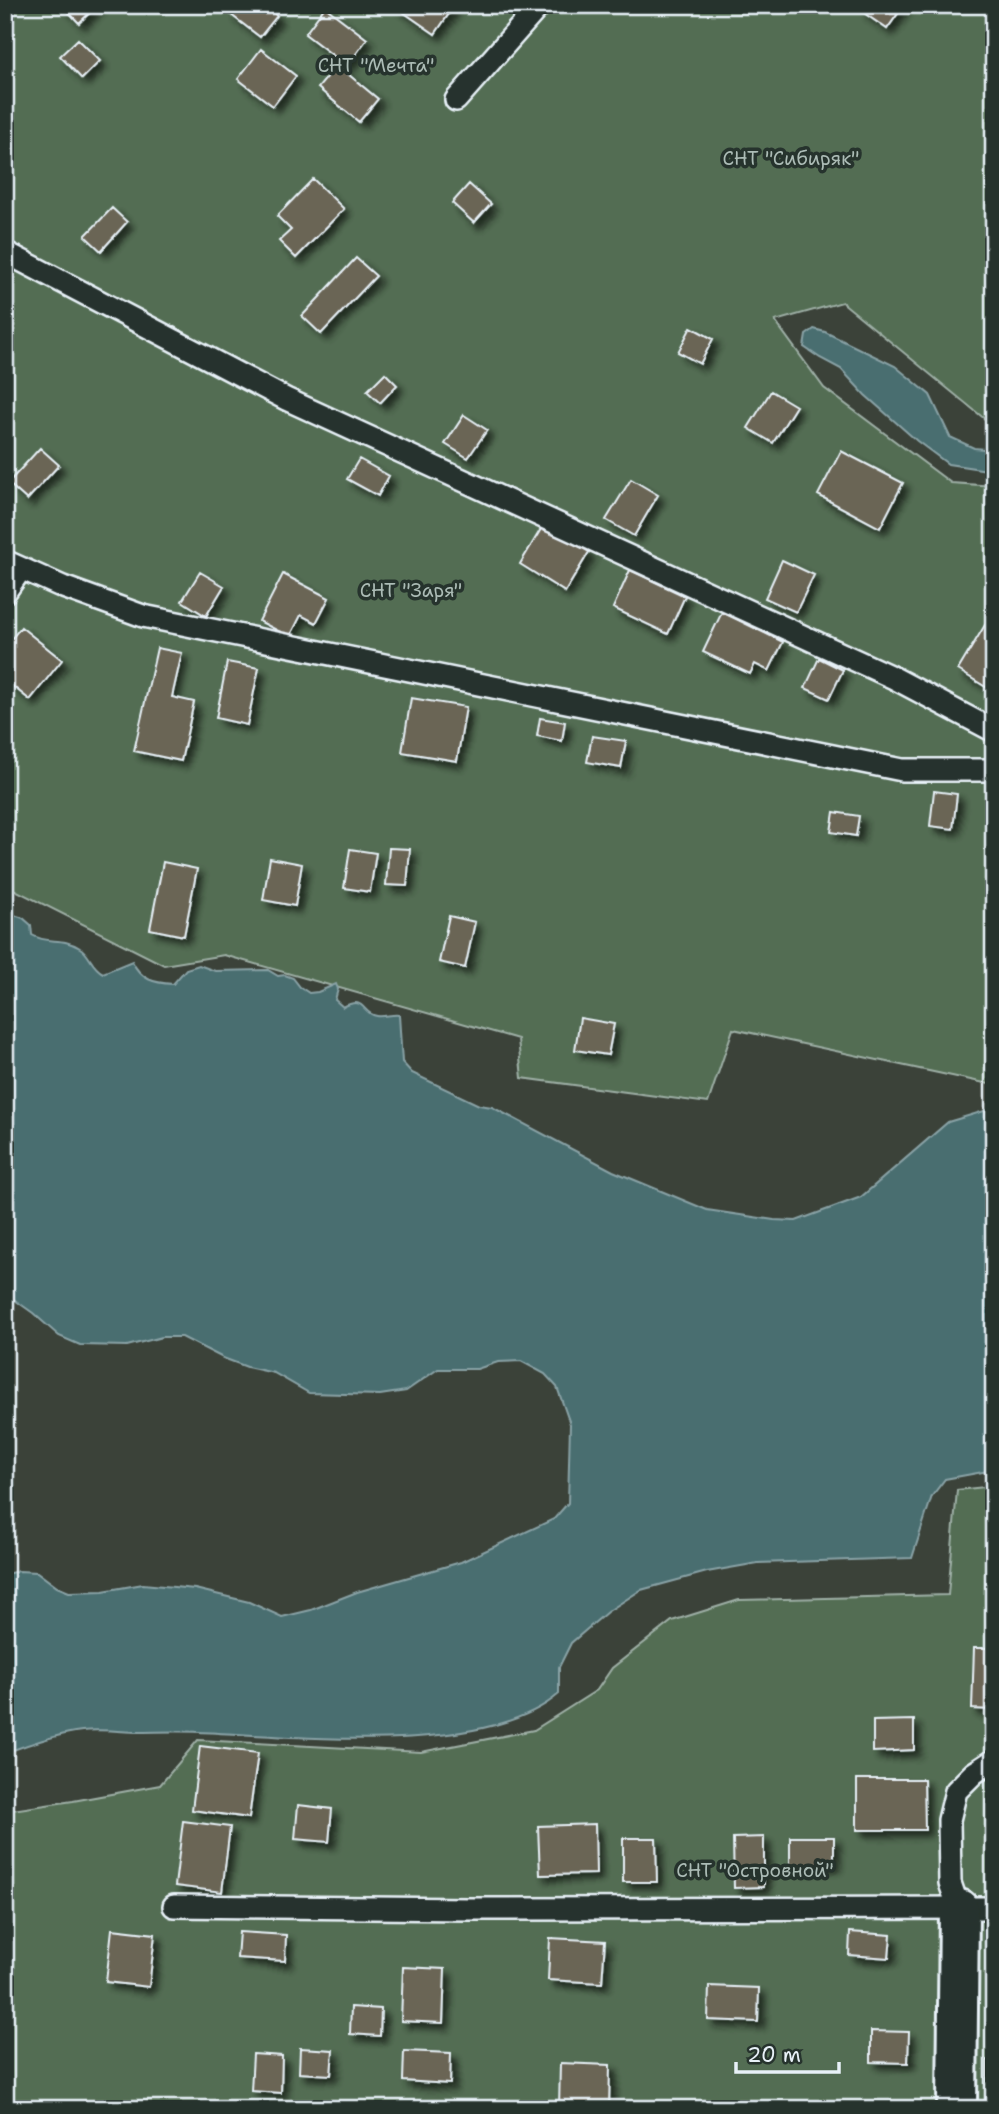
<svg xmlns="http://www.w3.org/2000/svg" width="999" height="2114" font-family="'Shantell Sans',sans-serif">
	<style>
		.green { fill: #536d53; stroke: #9eafa6; stroke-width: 2 }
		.water { fill: #4a6e70; stroke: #89a2a6; stroke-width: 2 }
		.building { fill: #6b6554; stroke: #e8f1f8; stroke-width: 2; filter: url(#shadow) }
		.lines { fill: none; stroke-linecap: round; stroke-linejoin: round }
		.service-casing { stroke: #e8f1f8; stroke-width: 26 }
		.minor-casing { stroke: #e8f1f8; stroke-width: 44 }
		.service { stroke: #26332d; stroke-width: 21 }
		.minor { stroke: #26332d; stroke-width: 38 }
		.labels { text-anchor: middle; stroke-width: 7; stroke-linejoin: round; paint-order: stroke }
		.park-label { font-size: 19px; fill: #acbcb6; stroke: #26332d }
	</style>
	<defs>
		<filter id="shadow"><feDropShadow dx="6" dy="6" stdDeviation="3.5" flood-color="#0009"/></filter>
	</defs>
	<rect width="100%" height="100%" fill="#3b4239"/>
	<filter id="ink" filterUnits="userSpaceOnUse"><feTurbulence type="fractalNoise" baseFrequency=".0143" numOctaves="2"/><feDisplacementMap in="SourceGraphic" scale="14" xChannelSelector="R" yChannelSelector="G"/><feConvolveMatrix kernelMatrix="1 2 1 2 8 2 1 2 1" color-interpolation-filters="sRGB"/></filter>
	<g filter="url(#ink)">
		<path class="green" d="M5,5H994V418L986,420L842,302L775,321L824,388L951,483L994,486V1085L733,1029L708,1103L522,1078L518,1039L224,955L164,965L5,885Z
			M994,1486V2109H5V1811L73,1801L160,1785L198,1740L421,1752L534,1730L597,1690L612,1668L672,1621L739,1600L948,1595L957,1490Z"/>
		<path class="water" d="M814,329L825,332L895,366L912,380L930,395L950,437L974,448L994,450V471L948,464L917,441L865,395L841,369L820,358L804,347L806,335Z
			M5,912L23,918L31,925L32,935C49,945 61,936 80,948C90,954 91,967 103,973L132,961C141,980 154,983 173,984L186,969L199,965L215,971L268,970L278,976L285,975L293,978L300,987L309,993L318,992L336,984L338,989L335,1000L343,1007C366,995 361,1014 377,1016C384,1017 392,1014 399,1015L402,1062L412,1073L479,1105L492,1107L613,1171L707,1210L774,1220L796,1221L861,1197L948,1122L994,1108V1470L945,1479L932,1496L912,1558L758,1563L707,1572L641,1590L607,1612L571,1643L559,1667V1694C486,1758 292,1736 199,1732C178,1731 157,1732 135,1732C118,1731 99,1729 82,1731C57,1734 29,1744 5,1753V1574L19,1571L37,1572L57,1587L69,1592L103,1591L143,1584L195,1589L249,1602L282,1617L311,1610L357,1592L461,1562L554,1519L568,1503L570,1424L557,1387L545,1374L521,1361L498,1362L477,1369H438L406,1391L380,1395L309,1393L274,1373L247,1367L223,1358L182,1337H162L127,1346L80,1345L59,1336L33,1313L5,1293Z"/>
		<path class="building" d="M62,5H98L79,23Z
			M237,5H264L277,16L260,37L230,14Z
			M393,5H455L435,34Z
			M864,5H904L887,29L861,11Z
			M325,7L367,39L347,66L305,34Z
			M78,39L100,61L82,79L60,56Z
			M261,49L296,76L273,106L238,79Z
			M337,65L378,99L359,122L318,88Z
			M313,179L344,209L296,258L279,241L291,230L277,216Z
			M469,184L491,204L474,223L452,203Z
			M112,208L127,222L101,251L85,236Z
			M356,258L376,276L321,334L302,316Z
			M691,327L713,339L700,364L678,352Z
			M385,373L397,385L380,403L367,391Z
			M771,391L796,406L773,443L748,428Z
			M464,415L487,430L468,458L445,444Z
			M40,448L59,465L27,500L8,483Z
			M841,451L903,483L880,528L818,495Z
			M359,459L389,476L378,496L347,479Z
			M631,479L658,495L634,536L606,520Z
			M544,524L589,552L565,592L520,564Z
			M782,560L814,575L796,612L765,598Z
			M630,570L685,596L668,634L613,608Z
			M200,572L224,586L206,616L182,601Z
			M283,574L329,598L316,623L301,615L290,637L259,621Z
			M994,610V692L958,670Z
			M722,612L783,642L769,671L755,664L750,674L703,652Z
			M21,627L62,660L30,700L5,680V647Z
			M157,648L182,653L172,697L194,702L181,761L134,751Z
			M819,658L843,670L829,699L805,688Z
			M227,662L259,668L247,725L216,718Z
			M411,698L466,707L457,761L402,752Z
			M540,718L565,722L562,741L537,736Z
			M592,736L626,741L621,768L587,762Z
			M934,791L957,794L953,829L930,826Z
			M834,812L859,816L856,836L831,832Z
			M389,848L410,849L407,886L386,885Z
			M350,849L376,853L370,892L344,888Z
			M270,858L302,864L295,906L263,900Z
			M163,862L197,869L184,936L150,929Z
			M449,916L475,922L465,968L439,962Z
			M580,1018L614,1024L608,1055L575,1050Z
			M974,1648H994V1710L972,1709Z
			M914,1720V1750L873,1752V1721Z
			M200,1746L258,1753L249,1818L192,1810Z
			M857,1779H924L925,1830H857Z
			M298,1805L332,1809L329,1842L295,1839Z
			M183,1821L230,1827L222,1892L175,1886Z
			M595,1824L596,1874L540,1875L538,1826Z
			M764,1837V1887L734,1888L733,1838Z
			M790,1837H834V1865L790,1866Z
			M623,1838H656L657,1882H623Z
			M112,1929L155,1934L149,1987L106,1982Z
			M239,1932L286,1935L285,1961L237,1958Z
			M850,1932L891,1935L889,1958L849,1955Z
			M992,1937H994V1980H992Z
			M550,1938L605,1941L602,1983L548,1980Z
			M403,1967L445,1969L443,2023L401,2021Z
			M992,1980H994V2005H991Z
			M709,1986L759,1988L758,2022L708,2020Z
			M351,2007L381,2009L380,2036L350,2034Z
			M871,2031L909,2032L908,2063L871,2062Z
			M300,2048L333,2050L331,2075L299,2073Z
			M404,2051L451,2053L450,2084L403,2081Z
			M253,2054L282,2056L281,2093L251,2091Z
			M987,2060H994V2092H987Z
			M560,2063L610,2065L609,2109H559Z"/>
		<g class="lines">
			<g class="service-casing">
				<path id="service" d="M456,100L540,5
					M5,252L286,399L894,678L994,731
					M5,561L63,587L143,616L902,770H994
					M5,592L21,569
					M174,1906L469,1909L994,1908
					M959,1909L950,1883L949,1820L956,1791L974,1773L994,1760"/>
			</g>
			<g class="minor-casing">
				<path id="minor" d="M957,2109L959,1909"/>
			</g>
			<use href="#service" class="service"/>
			<use href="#minor" class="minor"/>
		</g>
	</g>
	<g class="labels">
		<g class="park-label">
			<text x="376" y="72">СНТ "Мечта"</text>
			<text x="791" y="165">СНТ "Сибиряк"</text>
			<text x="411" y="597">СНТ "Заря"</text>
			<text x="755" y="1877">СНТ "Островной"</text>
		</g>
	</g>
	<rect width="999" height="2114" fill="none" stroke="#26332d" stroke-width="28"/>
	<rect x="14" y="14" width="971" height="2086" fill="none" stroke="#e8f1f8" stroke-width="2.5" filter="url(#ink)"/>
	<path d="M736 2062v10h103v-10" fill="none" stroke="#e8f1f8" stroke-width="3.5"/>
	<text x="747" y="2062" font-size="21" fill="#e8f1f8" stroke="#26332d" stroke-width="5" paint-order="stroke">20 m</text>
</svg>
